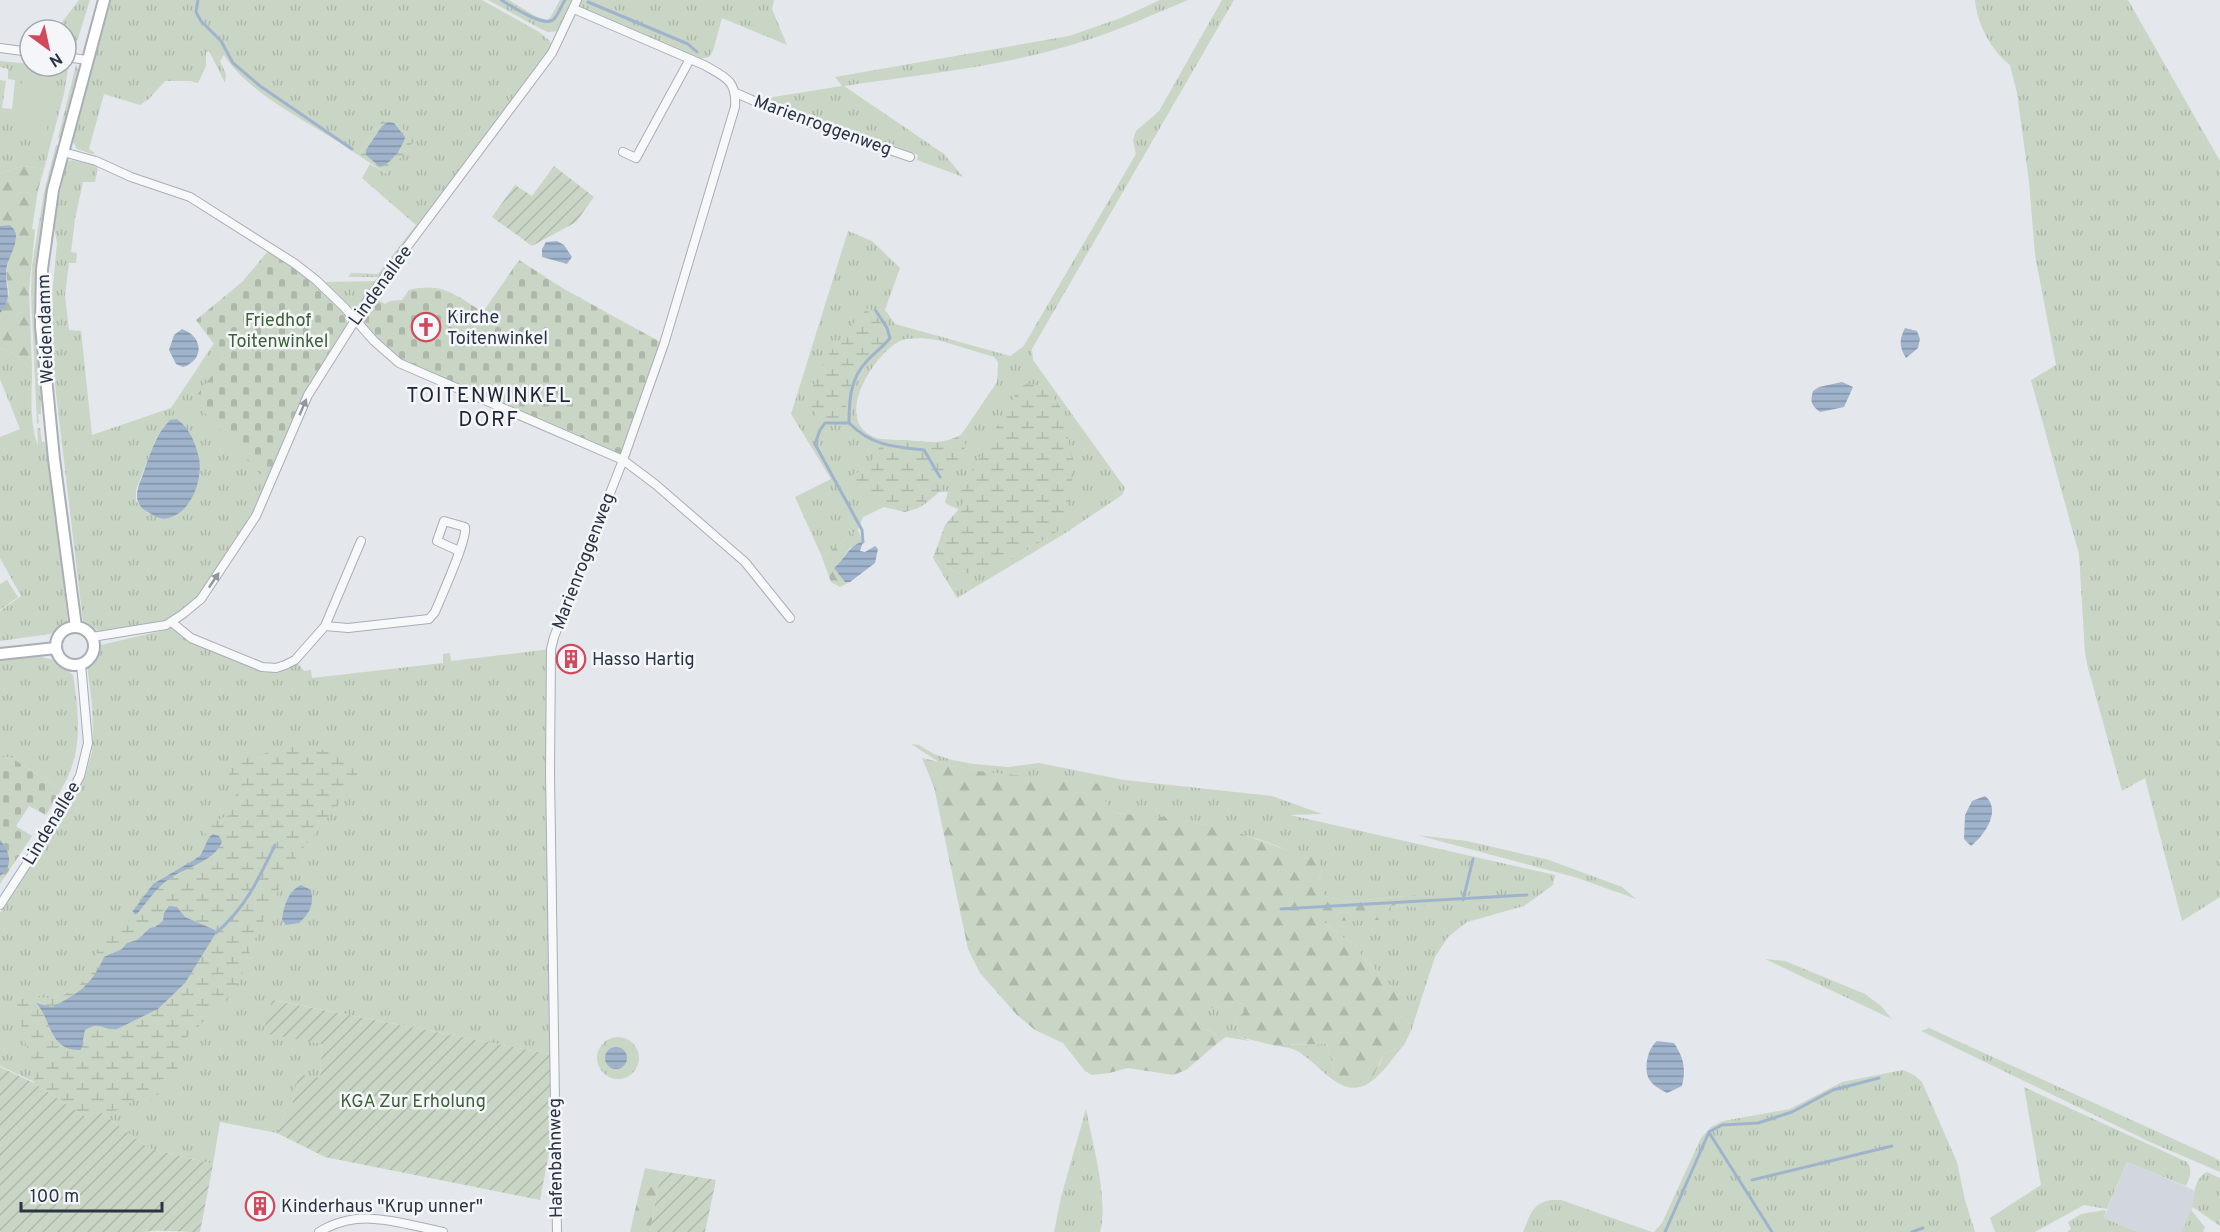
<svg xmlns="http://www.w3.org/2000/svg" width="2220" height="1232" font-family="Overpass,sans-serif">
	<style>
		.built { fill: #d2d6de }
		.grass { fill: url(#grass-tufts); fill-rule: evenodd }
		.forest { fill: url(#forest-firs) }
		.wetland { fill: url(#wetland-marsh) }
		.cemetery { fill: url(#cemetery-stones) }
		.park { fill: #c9d6c5 }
		.garden { fill: url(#garden-furrows) }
		.water { fill: url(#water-rules) }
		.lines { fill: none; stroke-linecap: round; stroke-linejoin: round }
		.stream { stroke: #9fb4cc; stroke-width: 3 }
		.street-casing { stroke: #a9aeb7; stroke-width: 10 }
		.secondary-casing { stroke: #a9aeb7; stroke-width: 14 }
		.street { stroke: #f7f8fa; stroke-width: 8 }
		.secondary { stroke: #fff; stroke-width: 10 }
		.oneway { fill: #9196a0 }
		.labels { text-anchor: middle; stroke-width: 5; stroke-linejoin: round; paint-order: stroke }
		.street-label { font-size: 18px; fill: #2b3445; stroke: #f4f6f9 }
		.poi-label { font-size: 18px; fill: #2b3445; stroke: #f4f6f9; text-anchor: start }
		.park-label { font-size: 18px; fill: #3f6138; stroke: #f4f6f9 }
		.quarter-label { font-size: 21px; letter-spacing: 1.5px; fill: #1d2536; stroke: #f4f6f9 }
	</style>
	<defs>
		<pattern id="grass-tufts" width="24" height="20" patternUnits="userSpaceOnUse" patternTransform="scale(1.5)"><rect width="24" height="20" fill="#c9d6c5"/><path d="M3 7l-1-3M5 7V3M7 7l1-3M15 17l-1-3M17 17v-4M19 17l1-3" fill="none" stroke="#adb8ab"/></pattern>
		<pattern id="forest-firs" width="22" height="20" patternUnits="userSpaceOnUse" patternTransform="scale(1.5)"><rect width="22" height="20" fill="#c9d6c5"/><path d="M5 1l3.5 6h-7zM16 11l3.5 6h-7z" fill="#adb8ab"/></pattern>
		<pattern id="wetland-marsh" width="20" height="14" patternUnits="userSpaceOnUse" patternTransform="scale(1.5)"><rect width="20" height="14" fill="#c9d6c5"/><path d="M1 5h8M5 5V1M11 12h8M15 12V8" fill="none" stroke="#adb8ab"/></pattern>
		<pattern id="cemetery-stones" width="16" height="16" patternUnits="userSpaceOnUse" patternTransform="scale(1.5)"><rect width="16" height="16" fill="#c9d6c5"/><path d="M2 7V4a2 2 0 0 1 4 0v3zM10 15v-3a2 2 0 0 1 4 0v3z" fill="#adb8ab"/></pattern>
		<pattern id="garden-furrows" width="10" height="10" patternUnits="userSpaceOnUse" patternTransform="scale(1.5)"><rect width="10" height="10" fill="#c9d6c5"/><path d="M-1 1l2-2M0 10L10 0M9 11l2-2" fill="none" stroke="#adb8ab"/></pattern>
		<pattern id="water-rules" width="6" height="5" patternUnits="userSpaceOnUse" patternTransform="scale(1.5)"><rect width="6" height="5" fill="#9fb4cc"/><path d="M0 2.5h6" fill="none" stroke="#8293a7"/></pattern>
	</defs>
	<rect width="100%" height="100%" fill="#e4e7ec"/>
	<path class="built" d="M2127,1162L2194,1190L2193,1207L2182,1232H2138L2104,1218Z"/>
	<path class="grass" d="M79,0H90L75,48H66V30H56Z
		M111,0H482L539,32L550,41L552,46L550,52L382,277H348L351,273L378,274L416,225L362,178L370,164L387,174L381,122L358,155C315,124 253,99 224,55L220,61L226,74L225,83L209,51L206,53V66L198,83L190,81H165L149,99L140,105L104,94L89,149L95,153L92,154L77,149L72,140Z
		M488,0H509L535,16L546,20L550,18L560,0H573L560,31L548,32L541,29Z
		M580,0H774L772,9L787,45L722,18L713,51L709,57L698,59L578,8Z
		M1160,0H1188C1152,15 1115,32 1078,43C1002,67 922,74 844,86L944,154L963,177L917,160L918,155L873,138L871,143L760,104L761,99L842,86L835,77L1069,36L1121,18Z
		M1222,0H1234L1032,349L1033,360L1125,488L1122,495L1064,534L957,598L933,558L958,574L964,503L959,509L948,505L945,502L948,492H939C918,512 911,513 884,507L863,517L858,530L822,557L795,497L831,479L791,414L848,231L872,241L900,268L885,310L895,324L1010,356L1023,347L1136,154L1133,140L1136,131L1159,111ZM921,338L938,340L994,357L998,362L997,382L961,435C942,445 926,442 906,440C894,440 880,441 870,435C834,415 877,350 902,340C907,338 915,339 921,338Z
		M1975,0H2128L2220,161V897L2182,921L2145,778L2122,791L2088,668L2085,653L2079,554L2031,380L2056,365L2035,255L2029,182L2017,93L2010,65C1991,50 1977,24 1975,0Z
		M0,61L30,64V66H66V61L69,62L64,94L44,169L23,166L0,173V80L6,81L2,108L12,109L15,80L8,79V69L0,67Z
		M76,65L80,72L62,139L58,138Z
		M56,145L60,146L45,204L40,249L41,414H38L39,423L37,424V428H40L42,442H45L52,486L68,622L50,634L0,641V611L21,596L0,558V437L20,429L0,379V348L13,353L32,369C32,393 29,423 38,446L31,293L32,266L44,192Z
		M72,160L98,166L95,182H83L75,219L71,252L77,253L76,263H69L65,295L69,330L81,331L92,435L171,408L214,343L225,359L270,485L256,516L201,599L173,621L100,636L99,631L83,622L48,325L50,295H52L57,243L53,222L67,162ZM157,436L160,518L148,513L136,501V490Z
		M378,281L361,305L355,308L349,306L325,282Z
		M7,580L18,597L0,610V584Z
		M174,624L182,632L262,667L276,668L295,660L304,671L311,670L312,678L443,663V654L450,653L451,661L551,649L554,1055L273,1000L322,1044L320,1079L298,1074L292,1108L285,1113L277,1133L220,1122L213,1164L150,1149L102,1113L0,1066V913L65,813L85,776L92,752L93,732L92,704L87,665L101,645L165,630Z
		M39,656L53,660L73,675C79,717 84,751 61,790L10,757L0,758V660Z
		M911,744L919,745L934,754L952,760L974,764L1008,767L1039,763L1124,780L1272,796L1322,814L1290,815L1555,875L1553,885L1524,906L1467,922L1448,937L1435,957L1411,1031L1410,1024L1401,1016L1392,987L1361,955L1355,944L1342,937L1321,920H1381L1391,906L1399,905L1421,908L1415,895L1345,902L1324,896L1319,881L1322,869C1260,830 1185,819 1114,813L1105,801L939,762Z
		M1417,835L1467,841L1549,860L1622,887L1636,899L1578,878Z
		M1765,959L1785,961L1865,994L1881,1006L1892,1019Z
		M1230,1002L1244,1004L1243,1013L1235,1019L1240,1037L1250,1041L1226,1037L1219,1042L1215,1033L1201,1028L1188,1008H1215Z
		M1929,1028L2213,1157L2220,1161V1172L2150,1142L1921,1031Z
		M597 1058a21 21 0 1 1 42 0a21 21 0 1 1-42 0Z
		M1327,1044L1335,1075L1379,1066L1384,1054L1404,1045C1394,1056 1385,1071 1373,1080C1344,1104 1322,1066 1299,1052C1291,1047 1281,1047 1272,1045Z
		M1903,1070L1914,1075L1922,1082L1957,1162L1965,1200L1975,1232H1654L1662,1223L1701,1138L1711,1127L1723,1121L1790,1109L1842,1082Z
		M2024,1087L2187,1162C2193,1171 2190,1177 2186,1186L2127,1162L2107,1209L2084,1205L2035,1232H1995L1990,1218L2041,1185Z
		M1086,1109C1092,1142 1109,1200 1100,1232H1054L1061,1197Z
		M2207,1172L2220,1178V1226L2193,1207C2193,1194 2195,1178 2207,1172Z
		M1551,1200H1561L1652,1232H1523C1530,1216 1532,1203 1551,1200Z
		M2104,1210L2106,1211L2104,1218L2138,1232H2067L2071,1229L2068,1222L2081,1214Z
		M2191,1210L2205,1227L2203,1232H2182Z"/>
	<path class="forest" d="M23,166L44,169L38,190L32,229L35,230L29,290L32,369L13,353L0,348V313L9,294L6,273L9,257L16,239L10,225L0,226V173Z
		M858,530L863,542L850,548L838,565L845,582H850L840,587L831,582L822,557Z
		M922,758L978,771L1111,785L1110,794L1105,801L1114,813L1163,817L1231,830L1303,856L1316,853L1322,869L1319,881L1325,896L1345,902L1415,895L1424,899L1425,905L1421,908L1399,905L1391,906L1390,916L1381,920L1322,921L1342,937L1355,944L1361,955L1392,987L1401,988C1408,999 1406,1004 1401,1016L1410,1024L1411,1031L1404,1045L1384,1054L1372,1078L1358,1083L1335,1075L1327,1044L1272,1045L1240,1037L1235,1019L1243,1013L1244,1004L1231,1002L1215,1008H1188L1201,1028L1215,1033L1219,1042L1186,1070L1173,1075L1128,1068L1109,1073L1092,1075L1085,1071L1063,1043L1035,1030L1017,1015L980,973L968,949L934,787Z
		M645,1168L661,1171L650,1232H630Z"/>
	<path class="wetland" d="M392,117L414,141L387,174L358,155L381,122Z
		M869,307C874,314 883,323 885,331C889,348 868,354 861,365C851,381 845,400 845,419H828L820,424C818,418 814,412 812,407C804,376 849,327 869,307Z
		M1026,383L1046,387L1061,408L1074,464L1066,526L991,572L958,574L933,558L945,525L964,503L960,491L1018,390Z
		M961,435L966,446L939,492L927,499L918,508L905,512L884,507L847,478C866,469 877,459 882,439L942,443Z
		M304,744C324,749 343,757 357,773V782L299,853L271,904L252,946L239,983L224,1002L183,1041L175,1081L150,1101L137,1097L122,1109L86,1117L34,1083L35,1068L25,1042L17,1005L24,997C37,995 47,1001 61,996C72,992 83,984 89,973C92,969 91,964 93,960C101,943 116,928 132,920L131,912L154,880L198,856L209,838L203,831L214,821L228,816L232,810L236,794L226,765L246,758Z"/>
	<path class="cemetery" d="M269,250L309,278L347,315V323L350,326L308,395L270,485L193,400L225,359L196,320L242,282Z
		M519,260L564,289L664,344L623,460L399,363L355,319L371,295L385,304L390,301L402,300L409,290C444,282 454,295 483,312Z
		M10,757L61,790L46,815L29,806L16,826L32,836L0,884V758Z"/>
	<path class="park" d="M23,72L54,75L46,137L15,133Z"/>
	<path class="garden" d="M554,166L594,197L576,222L532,246L492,217L515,185L532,196Z
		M272,1000L554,1055L555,1121L540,1200L325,1157L277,1133L285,1113L292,1107L298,1074L320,1078L322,1044L263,1033Z
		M0,1067L34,1083L86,1117L102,1113L150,1149L213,1164L200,1232C189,1232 152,1229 145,1232H0Z
		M661,1171L716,1180L705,1232H650Z"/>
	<path class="water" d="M389,122L394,123L405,137C403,147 391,164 380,167L366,155V150L382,126Z
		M10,225C14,229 16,231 16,237C16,249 6,260 6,273C6,290 13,298 0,313V226Z
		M557,241L564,245L572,257L567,264L542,257V249L546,242Z
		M1905,328L1917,331L1920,339L1918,348L1906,358C1899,347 1899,340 1905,328Z
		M182,329C204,337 204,360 183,367L176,364L169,350L174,335Z
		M1842,382L1853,387L1844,407L1820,412C1811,405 1810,402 1813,391L1819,387Z
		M177,419C190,429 195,442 199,458C203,478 192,513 168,518C162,520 156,517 151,514C133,505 135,493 142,477C149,457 155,435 170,420Z
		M863,542L860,551L865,552L875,546L878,549L875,563L850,582H845L834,568C845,560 849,544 863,542Z
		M1985,796C2002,810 1985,835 1971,846L1964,839L1965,815L1972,801Z
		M213,834L219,836L222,842C214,862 185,867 169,879C156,888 147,902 137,914H134L133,911L153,884L199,857C205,850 206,838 213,834Z
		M0,840C10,851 14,866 0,876Z
		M301,885L311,890C314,905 310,913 299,923L286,925L282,920C284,906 288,891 301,885Z
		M169,906L177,907L185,917L215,930L216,933L185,983L158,1009L117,1029C102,1031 101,1020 85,1030L81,1050C48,1051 52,1019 36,1003L52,1007C79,993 91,986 104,957L122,949L127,943L137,940L150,928L155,927L163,921L164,913Z
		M1657,1041L1674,1043C1684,1058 1686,1069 1682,1086L1667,1093C1660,1089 1651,1085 1648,1077C1644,1066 1648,1048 1657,1041Z
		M605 1058a11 11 0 1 1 22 0a11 11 0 1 1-22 0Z"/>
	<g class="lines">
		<path class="stream" d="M198,0L196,12L201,21L221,41L233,63L260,86L352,149
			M501,0C511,6 543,27 553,20C558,16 561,6 565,0
			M588,2L688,44L697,52
			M849,423C872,446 894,447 924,450L940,477
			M863,542L862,530L815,444L820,430L825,423H849C849,401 850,378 867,361C874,353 883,347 890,338L887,328L876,311
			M1463,900L1473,859
			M1281,909L1527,895
			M216,933C246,907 258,880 275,845
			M1710,1134L1772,1232
			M1752,1180L1892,1146
			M1665,1232L1709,1132L1722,1125L1758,1123L1792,1112L1833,1090L1879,1078
			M1912,1232L1923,1228"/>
		<g class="street-casing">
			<path id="street" d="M0,48L30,52
				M66,57L87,60
				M736,93L777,111L910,157
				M63,152L96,161L131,177L190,197L294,263L316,280L344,307L374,341L399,363L623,460L655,484L745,562L790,618
				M623,152L636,158L690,59
				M173,621L174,624L191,638L262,667L276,668L285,665L295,660L325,626L361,541
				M325,626L348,628L429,619L435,612C441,597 468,538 465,527L444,521L437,541L459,551
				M92,637L166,625L183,614L201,599L256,516L308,395L371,295L552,53L577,0
				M0,905L61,811L80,776L88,743L81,664
				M319,1232C360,1207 399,1223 443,1232
				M557,1232L550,773L551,649L554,637L623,460L664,344L735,107C737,80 725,77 704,65L574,9"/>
		</g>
		<g class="secondary-casing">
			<path id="secondary" d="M76,627L54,459L41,326L42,269L53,190L104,0
				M56 646a19 19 0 1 1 38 0a19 19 0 1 1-38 0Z
				M0,654L56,648"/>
		</g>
		<use href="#street" class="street"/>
		<use href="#secondary" class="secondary"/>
	</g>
	<defs><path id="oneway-solid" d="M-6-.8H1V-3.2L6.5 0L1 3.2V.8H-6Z" transform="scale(1.5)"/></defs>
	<g class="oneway">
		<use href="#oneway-solid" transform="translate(303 407) rotate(-67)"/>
		<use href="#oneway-solid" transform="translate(214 580) rotate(-56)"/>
	</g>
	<defs>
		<g id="church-ring" transform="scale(1.5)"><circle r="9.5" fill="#f4f6f9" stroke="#d1495b" stroke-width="1.5"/><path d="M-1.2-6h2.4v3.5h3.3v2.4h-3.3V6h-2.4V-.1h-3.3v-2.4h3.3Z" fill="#d1495b"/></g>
		<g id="building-ring" transform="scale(1.5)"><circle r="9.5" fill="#f4f6f9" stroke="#d1495b" stroke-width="1.5"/><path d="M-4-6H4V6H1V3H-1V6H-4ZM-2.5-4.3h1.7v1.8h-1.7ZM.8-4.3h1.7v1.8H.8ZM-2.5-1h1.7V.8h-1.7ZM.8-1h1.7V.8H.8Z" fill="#d1495b"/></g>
	</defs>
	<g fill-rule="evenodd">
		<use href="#church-ring" x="426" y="327"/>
		<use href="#building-ring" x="571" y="659"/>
		<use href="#building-ring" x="260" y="1206"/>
	</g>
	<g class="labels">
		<g class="street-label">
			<text transform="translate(823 125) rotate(20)" y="6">Marienroggenweg</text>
			<text transform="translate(380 285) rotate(-54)" y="6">Lindenallee</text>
			<text transform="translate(45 329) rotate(-92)" y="6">Weidendamm</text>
			<text transform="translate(583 561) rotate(-69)" y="6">Marienroggenweg</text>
			<text transform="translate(51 823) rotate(-59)" y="6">Lindenallee</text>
			<text transform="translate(555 1158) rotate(-91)" y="6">Hafenbahnweg</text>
		</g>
		<g class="poi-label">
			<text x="447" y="323">Kirche<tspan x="447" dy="21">Toitenwinkel</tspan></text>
			<text x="592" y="665">Hasso Hartig</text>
			<text x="281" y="1212">Kinderhaus "Krup unner"</text>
		</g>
		<g class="park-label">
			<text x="278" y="326">Friedhof<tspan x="278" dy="21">Toitenwinkel</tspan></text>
			<text x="413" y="1107">KGA Zur Erholung</text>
		</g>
		<g class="quarter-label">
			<text x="489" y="402">TOITENWINKEL<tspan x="489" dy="24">DORF</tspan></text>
		</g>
	</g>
	<g transform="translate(48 48) rotate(147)"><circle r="28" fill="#f4f6f9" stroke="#a4a8b1" stroke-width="1.5"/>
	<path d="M0-4.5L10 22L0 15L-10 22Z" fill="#d1495b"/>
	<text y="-9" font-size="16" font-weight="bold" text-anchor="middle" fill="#2b3445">N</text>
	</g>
	<path d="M21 1202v9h141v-9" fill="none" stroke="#2b3445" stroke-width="3"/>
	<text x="30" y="1202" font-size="18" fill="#2b3445" stroke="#f4f6f9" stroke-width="4.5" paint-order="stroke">100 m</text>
</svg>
